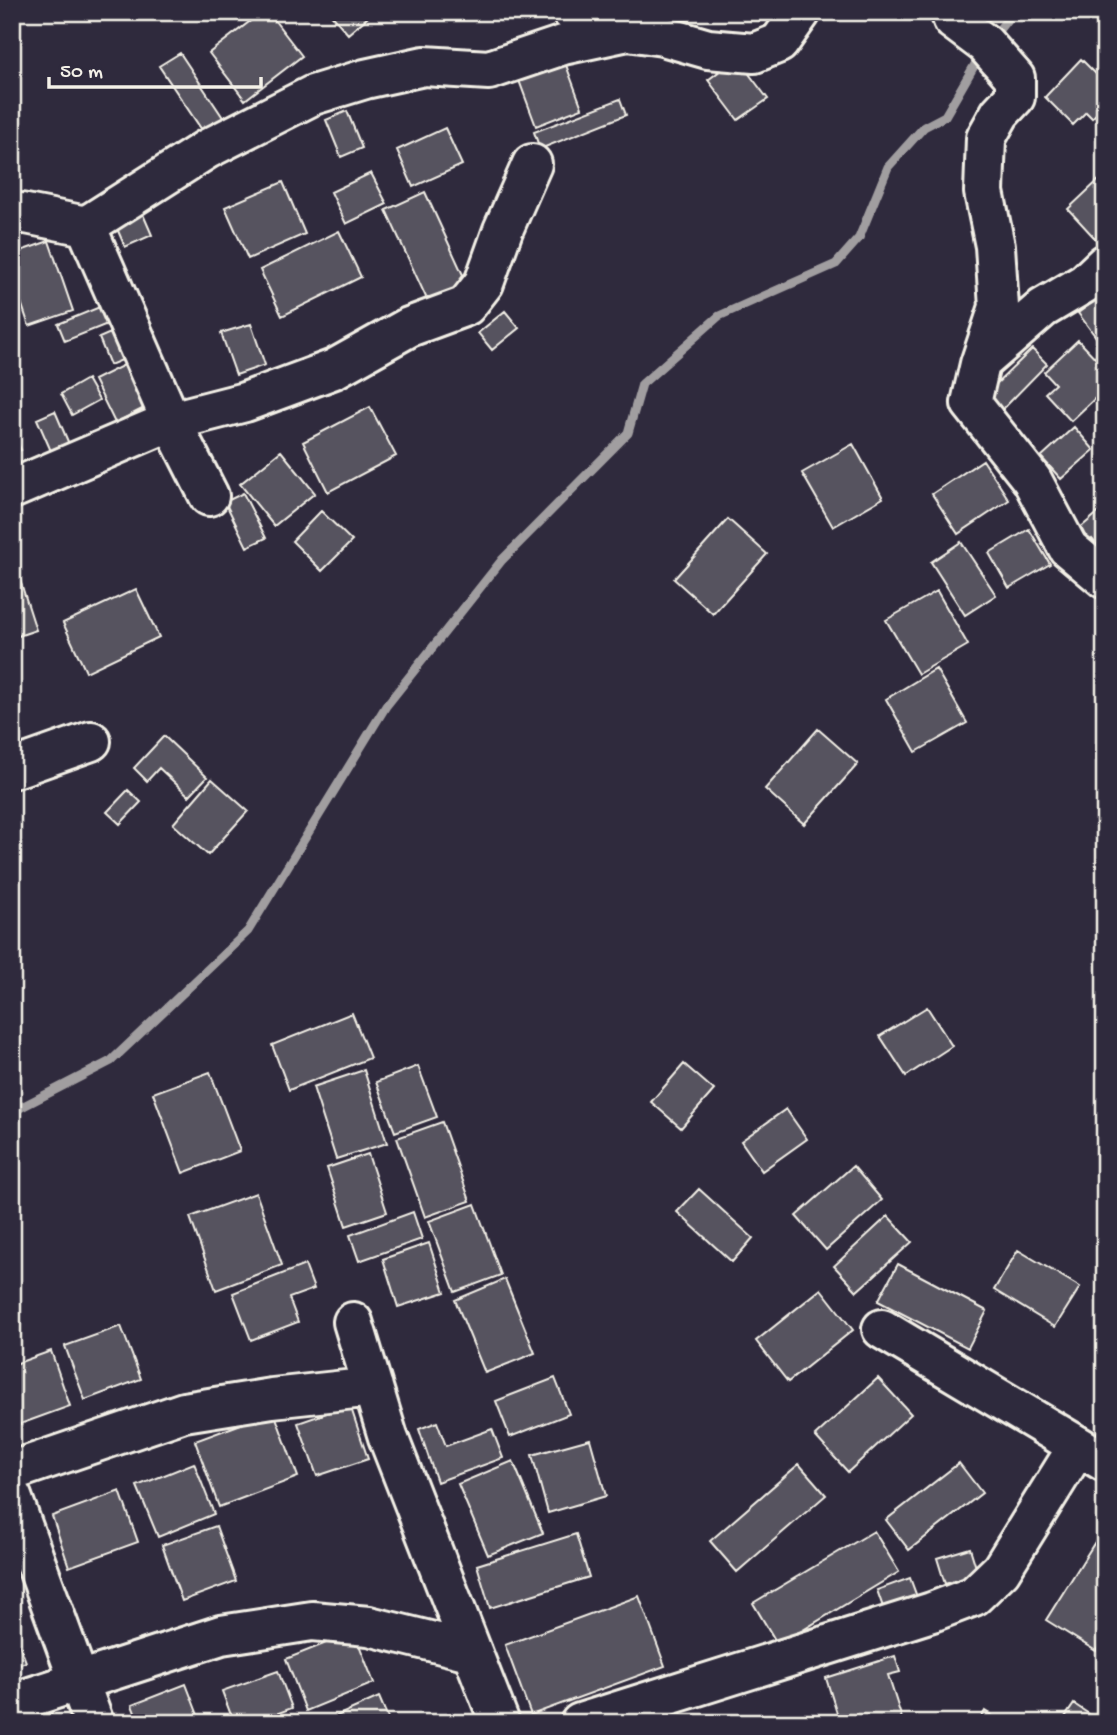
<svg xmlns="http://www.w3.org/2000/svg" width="1117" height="1735" font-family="'Gochi Hand',sans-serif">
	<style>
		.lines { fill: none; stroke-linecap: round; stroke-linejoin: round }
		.stream { stroke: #a19ea0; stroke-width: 9 }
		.building { fill: #56525f; stroke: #f4f1e8; stroke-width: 2 }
		.minor-casing { stroke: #f4f1e8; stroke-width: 44 }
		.minor { stroke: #2f2a3d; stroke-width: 38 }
	</style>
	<rect width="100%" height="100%" fill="#2f2a3d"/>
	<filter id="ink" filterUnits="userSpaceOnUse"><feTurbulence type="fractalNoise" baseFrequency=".0143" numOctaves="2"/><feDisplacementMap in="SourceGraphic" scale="14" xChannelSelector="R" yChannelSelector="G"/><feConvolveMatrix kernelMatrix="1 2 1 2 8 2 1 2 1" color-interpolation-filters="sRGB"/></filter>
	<g filter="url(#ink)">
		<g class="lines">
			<path class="stream" d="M991,40L1013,12
				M12,1112L111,1061L248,931L386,706L502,560L628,433L642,384L719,316L836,264L859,238L888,167L924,127L945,116L981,54"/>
		</g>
		<path class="building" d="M262,12H268L302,56L245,100L209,53Z
			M329,12H374L348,34Z
			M180,53L224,119L204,133L159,66Z
			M563,57L582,108L536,126L517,75Z
			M737,58L768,99L738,120L708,80Z
			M1081,59L1105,83V105L1092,118L1086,112L1073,125L1045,97Z
			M620,99L626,115L540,149L534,132Z
			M347,111L362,148L341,157L326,120Z
			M445,128L462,165L413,187L397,150Z
			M371,173L387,204L346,224L331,192Z
			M1102,177L1105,181V244L1102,246L1068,209Z
			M283,182L305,234L248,259L225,207Z
			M425,192L469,288L430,306L386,210Z
			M139,205L152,235L125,247L112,217Z
			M339,231L361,277L282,316L260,270Z
			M49,241L73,311L29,326L12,275V254Z
			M1104,294L1105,295V349L1078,313Z
			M107,304L115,321L65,341L58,324Z
			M505,311L519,328L492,350L478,333Z
			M251,324L265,365L236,375L221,333Z
			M115,331L127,358L110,365L99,338Z
			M1078,340L1105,368V389L1071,421L1045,393L1055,384L1044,372Z
			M1032,349L1047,364L1000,412L984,396Z
			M130,362L150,405L115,423L94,380Z
			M87,379L99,400L72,415L61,394Z
			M370,407L396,456L328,492L303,442Z
			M55,411L72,451L54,458L37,419Z
			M1074,427L1094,450L1061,479L1041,457Z
			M12,430L21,450L12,454Z
			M853,444L883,498L833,527L802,473Z
			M281,451L315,493L274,526L240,484Z
			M983,460L1009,500L958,534L932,494Z
			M243,493L266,538L247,547L225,502Z
			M1105,507V552L1104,553L1092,539L1085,545L1074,533Z
			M321,511L352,541L322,571L292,541Z
			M728,519L767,554L713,614L674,579Z
			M1029,529L1050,564L1009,588L989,553Z
			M961,542L996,595L965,615L931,562Z
			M20,580L36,630L12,638V582Z
			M136,589L159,637L86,672L63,623Z
			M937,591L968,645L918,674L886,620Z
			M936,669L967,723L916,752L886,699Z
			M818,729L858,764L804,824L765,789Z
			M164,736L207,777L189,796L159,768L147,781L134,768Z
			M212,779L248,811L208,855L173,824Z
			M128,790L141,802L120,824L107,812Z
			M927,1007L952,1046L906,1076L880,1036Z
			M352,1013L370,1058L289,1090L272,1045Z
			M684,1064L714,1090L681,1128L651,1102Z
			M418,1066L437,1117L395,1132L376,1082Z
			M364,1070L387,1143L336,1159L313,1087Z
			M210,1072L240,1151L183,1173L153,1093Z
			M786,1109L807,1139L762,1171L741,1141Z
			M442,1122L470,1201L425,1217L397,1138Z
			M368,1154L387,1212L346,1226L327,1168Z
			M853,1166L882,1200L826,1250L796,1216Z
			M699,1189L753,1238L732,1262L677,1212Z
			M256,1193L282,1265L216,1290L190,1217Z
			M475,1204L501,1275L455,1292L429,1221Z
			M413,1212L422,1239L359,1261L350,1235Z
			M888,1216L912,1242L857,1291L834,1266Z
			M429,1243L445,1292L398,1307L383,1259Z
			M1018,1250L1080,1287L1055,1327L994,1290Z
			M898,1264L987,1311L968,1348L878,1301Z
			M305,1265L314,1289L289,1298L298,1322L251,1340L233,1293Z
			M505,1279L535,1353L485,1373L455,1300Z
			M821,1289L853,1330L788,1382L756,1341Z
			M121,1326L141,1379L85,1400L65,1346Z
			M51,1351L70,1406L12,1427V1365Z
			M555,1378L569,1414L510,1437L496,1401Z
			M878,1378L911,1414L848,1472L815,1436Z
			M350,1405L368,1459L317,1476L298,1423Z
			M274,1412L298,1477L219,1507L195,1441Z
			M437,1422L446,1446L492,1429L503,1458L437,1482L419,1429Z
			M590,1439L606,1496L548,1513L532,1455Z
			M513,1461L543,1533L488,1555L458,1484Z
			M194,1463L214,1514L158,1537L137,1486Z
			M959,1463L982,1493L909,1550L886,1520Z
			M799,1464L826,1495L737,1572L710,1541Z
			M120,1491L138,1542L69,1567L52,1516Z
			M216,1526L236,1581L182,1601L162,1545Z
			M1105,1526V1636L1096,1651L1046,1620Z
			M874,1531L899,1572L778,1645L753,1603Z
			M576,1534L589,1577L490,1608L477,1565Z
			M970,1548L978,1574L945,1584L937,1558Z
			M910,1578L917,1597L884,1610L877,1590Z
			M639,1596L665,1666L531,1715L505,1645Z
			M12,1625L26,1662L12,1667Z
			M354,1632L374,1683L306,1711L286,1659Z
			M895,1656L900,1672L888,1675L903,1722L840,1723L826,1678Z
			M278,1671L292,1708L252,1723H234L222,1691Z
			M186,1684L201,1723H139L132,1705Z
			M379,1697L390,1723H321Z
			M1074,1704L1101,1722V1723H1061Z
			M985,1711L1004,1723H978Z
			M51,1713L54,1723H23Z"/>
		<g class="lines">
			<g class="minor-casing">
				<path id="minor" d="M572,12L628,31L663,36L708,49L754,53L779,43L801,12
					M950,12L953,20L985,44L1015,78V97L1000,113L986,138L984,192L995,246L999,307L980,364L971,403L1032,480L1068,548L1105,579
					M12,217L21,213L86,226L171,421L209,496
					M86,226L207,149L313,95L365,79L424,66L489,70L563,45L628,31
					M981,362L1043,308L1085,283L1105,264
					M12,489L171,421L245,402L334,369L409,327L466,306L484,283L503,230L532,164
					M12,769L91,741
					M353,1322L388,1437L500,1723
					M882,1329L1105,1462
					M12,1471L184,1412L272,1398L373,1387
					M12,1497L94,1723
					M12,1703L221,1635L312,1621L369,1626L470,1651
					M580,1723L932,1612L974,1596L1001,1570L1078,1446"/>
			</g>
			<use href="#minor" class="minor"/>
		</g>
	</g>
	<rect width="1117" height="1735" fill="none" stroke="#2f2a3d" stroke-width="42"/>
	<rect x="21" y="21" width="1075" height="1693" fill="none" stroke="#f4f1e8" stroke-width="2.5" filter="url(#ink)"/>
	<path d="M49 77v10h212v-10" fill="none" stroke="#f4f1e8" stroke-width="3.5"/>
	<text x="60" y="77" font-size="21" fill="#f4f1e8" stroke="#2f2a3d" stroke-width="5" paint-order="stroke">50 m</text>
</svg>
